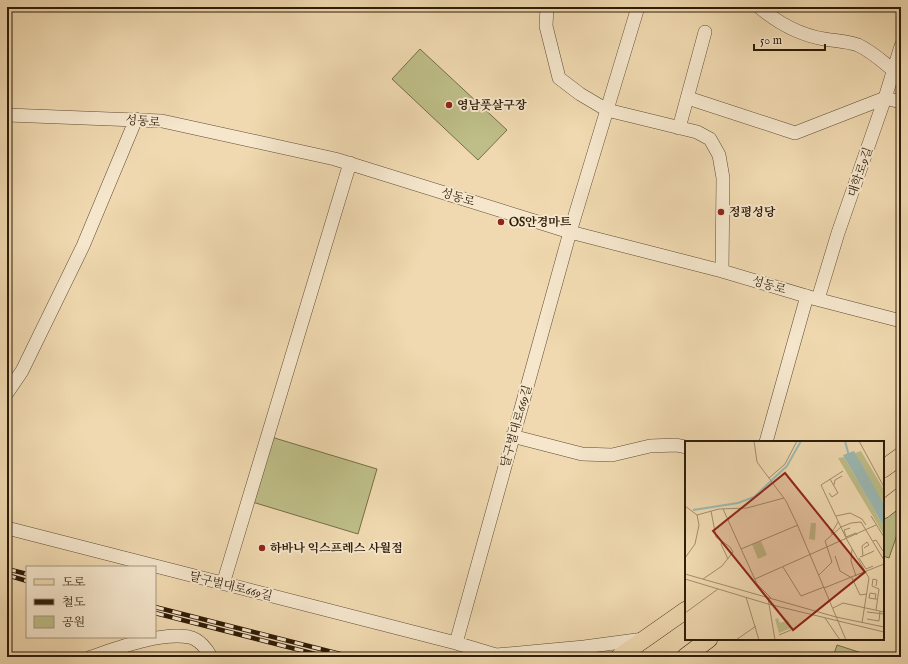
<svg xmlns="http://www.w3.org/2000/svg" width="908" height="664" font-family="'IM FELL English','Noto Serif KR',serif">
	<style>
		.green { fill: #bebe88; stroke: #766d48 }
		.lines { fill: none; stroke-linecap: round; stroke-linejoin: round }
		.minor-casing { stroke: #5e4b33; stroke-width: 14 }
		.major-casing { stroke: #2e1c09; stroke-width: 18 }
		.minor { stroke: #f5e6cc; stroke-width: 13 }
		.major { stroke: #f0d9b0; stroke-width: 17 }
		.rail-casing { stroke: #2e1c09; stroke-width: 4.5 }
		.rail { stroke: #f5e6cc; stroke-width: 3; stroke-dasharray: 9; stroke-linecap: butt }
		.poi-dot { fill: #8f2418; stroke: #f5e6cc; stroke-width: 1.5 }
		.labels { text-anchor: middle; stroke-width: 4; stroke-linejoin: round; paint-order: stroke }
		.poi-label { font-size: 12px; font-weight: bold; fill: #2e1c09; stroke: #f5e6cc; text-anchor: start }
		.street-label { font-size: 12px; fill: #2e1c09; stroke: #f5e6cc }
		.inset-river { fill: none; stroke: #9cb9b4; stroke-width: 2 }
		.inset-road { fill: none; stroke: #a28d6d; stroke-width: 1 }
		.view { fill: #8f2418; fill-opacity: 0.15; stroke: #8f2418; stroke-width: 2 }
		.inset-edge { fill: none; stroke: #2e1c09; stroke-width: 2 }
	</style>
	<rect width="100%" height="100%" fill="#f0d9b0"/>
	<filter id="stains"><feTurbulence type="fractalNoise" baseFrequency=".005" numOctaves="4"/><feColorMatrix values="0 0 0 0 .2 0 0 0 0 .09 0 0 0 0 .02 0 0 0 .5 -.17"/></filter>
	<radialGradient id="worn" r=".72"><stop offset=".6" stop-color="#630" stop-opacity="0"/><stop offset="1" stop-color="#630" stop-opacity=".3"/></radialGradient>
	<path class="green" d="M420,49L507,130L478,160L392,79Z
		M268,436L377,469L358,534L249,501Z
		M901,504V523L889,558L883,556V517Z
		M837,645L874,657H833Z"/>
	<g class="lines">
		<g class="minor-casing">
			<path id="minor" d="M547,7L546,26L559,78L580,94L607,110L697,132L710,139L719,155L723,178L722,271
				M759,7C778,23 800,35 824,39C836,41 847,41 858,45C871,51 882,61 893,70
				M688,98L795,133L885,98L901,102
				M7,115L162,121L335,159L570,232L722,271L816,299L901,321
				M679,128L705,32
				M818,299L838,233L885,98L901,46
				M7,393L22,371L83,246L136,119
				M512,436L582,454L612,455L650,446L676,445L686,447
				M766,442L807,296
				M7,528L456,643L496,655L584,647L644,639
				M223,584L350,163
				M456,643L570,232L638,7
				M91,657C118,648 160,632 189,637C199,639 207,649 211,657"/>
		</g>
		<g class="major-casing">
			<path id="major" d="M883,469L901,456
				M883,510L901,496
				M619,657L686,610
				M685,657L709,639"/>
		</g>
		<use href="#minor" class="minor"/>
		<use href="#major" class="major"/>
		<g class="rail-casing">
			<path id="rail" d="M7,569L27,574
				M7,575L27,581
				M155,607L352,657
				M155,613L327,657"/>
		</g>
		<use href="#rail" class="rail"/>
	</g>
	<g class="poi-dot">
		<circle cx="449" cy="105" r="4"/>
		<circle cx="721" cy="212" r="4"/>
		<circle cx="501" cy="222" r="4"/>
		<circle cx="262" cy="548" r="4"/>
	</g>
	<g class="labels">
		<g class="poi-label">
			<text x="457" y="109">영남풋살구장</text>
			<text x="729" y="216">정평성당</text>
			<text x="509" y="226">OS안경마트</text>
			<text x="270" y="552">하바나 익스프레스 사월점</text>
		</g>
		<g class="street-label">
			<text transform="translate(143 121) rotate(4)" y="4">성동로</text>
			<text transform="translate(860 172) rotate(-71)" y="4">대학로9길</text>
			<text transform="translate(458 197) rotate(17)" y="4">성동로</text>
			<text transform="translate(769 285) rotate(16)" y="4">성동로</text>
			<text transform="translate(516 426) rotate(-74)" y="4">달구벌대로669길</text>
			<text transform="translate(231 586) rotate(14)" y="4">달구벌대로669길</text>
		</g>
	</g>
	<g transform="translate(685 441)">
		<rect width="199" height="199" fill="#f0d9b0"/>
		<path d="M176,10L199,49V63L174,21L170,12ZM159,16L199,86V94L153,17ZM126,82H131L130,99L124,98ZM76,100L82,114L73,118L67,103ZM93,177L95,182L103,179L106,187L94,192L90,178Z" fill="#bebe88"/>
		<path d="M169,10L199,63V86L158,14Z" fill="#9cb9b4"/>
		<path class="inset-river" d="M160,0L164,15M8,69L53,62L69,56L102,25L116,0"/>
		<path class="inset-road" d="M69,0L72,21L101,60L112,83L161,199M174,0L199,46M158,30L136,44L162,99L184,137L177,182M84,37L100,23L112,0M149,44L150,39L157,35M144,52L147,56L153,52L145,38M0,65L12,74M38,68L72,143L86,157M12,74L34,68L62,67L99,57M151,75L165,72L177,78L181,84M186,75L199,96M165,87L159,89L161,96L171,92L172,94M146,93L153,81M37,100L36,103L43,118M188,100L191,99L198,110M56,108L113,84M167,108L166,120L171,135M150,115L155,130L167,137L175,154L182,153M178,115L189,110M175,116L178,115L177,105L182,101L184,104L179,107M0,117L10,103L14,84L12,74M174,117L181,128L188,125M98,126L116,155L139,146M0,133L151,176L199,186M134,134L147,121L140,100L156,86L166,82L176,81L199,119M0,138L83,163L199,191M18,138L37,125L48,111L45,106L31,96L26,70M70,138L191,84M191,145L192,139L188,138L187,145L194,148M139,147L199,123M61,156L74,199M83,157L90,199M190,158L191,153L185,152L184,157L190,158H192M148,167L158,162L199,171M191,169L194,148M182,171L199,173M0,172L33,148M140,177L155,199M182,178L194,180L195,170M94,194L106,189M51,199L71,185"/>
		<path class="view" d="M100,32L180,131L108,189L28,90Z"/>
		<rect width="199" height="199" class="inset-edge"/>
	</g>
	<rect width="908" height="664" fill="none" stroke="#f0d9b0" stroke-width="24"/>
	<rect x="8" y="8" width="892" height="648" fill="none" stroke="#2e1c09" stroke-width="2"/>
	<rect x="12" y="12" width="884" height="640" fill="none" stroke="#2e1c09"/>
	<rect x="26" y="566" width="130" height="72" fill="#f5e6cc" stroke="#a5957e"/>
	<rect x="34" y="579" width="20" height="6" fill="#f0d9b0" stroke="#a5957e"/>
	<text x="62" y="586" font-size="12" fill="#2e1c09">도로</text>
	<rect x="34" y="599" width="20" height="6" fill="#2e1c09" stroke="#a5957e"/>
	<text x="62" y="606" font-size="12" fill="#2e1c09">철도</text>
	<rect x="34" y="616" width="20" height="12" fill="#bebe88" stroke="#a5957e"/>
	<text x="62" y="626" font-size="12" fill="#2e1c09">공원</text>
	<path d="M754 44v6h71v-6" fill="none" stroke="#2e1c09" stroke-width="2"/>
	<text x="760" y="44" font-size="12" fill="#2e1c09" stroke="#f5e6cc" stroke-width="3" paint-order="stroke">50 m</text>
	<rect width="100%" height="100%" filter="url(#stains)"/>
	<rect width="100%" height="100%" fill="url(#worn)"/>
</svg>
